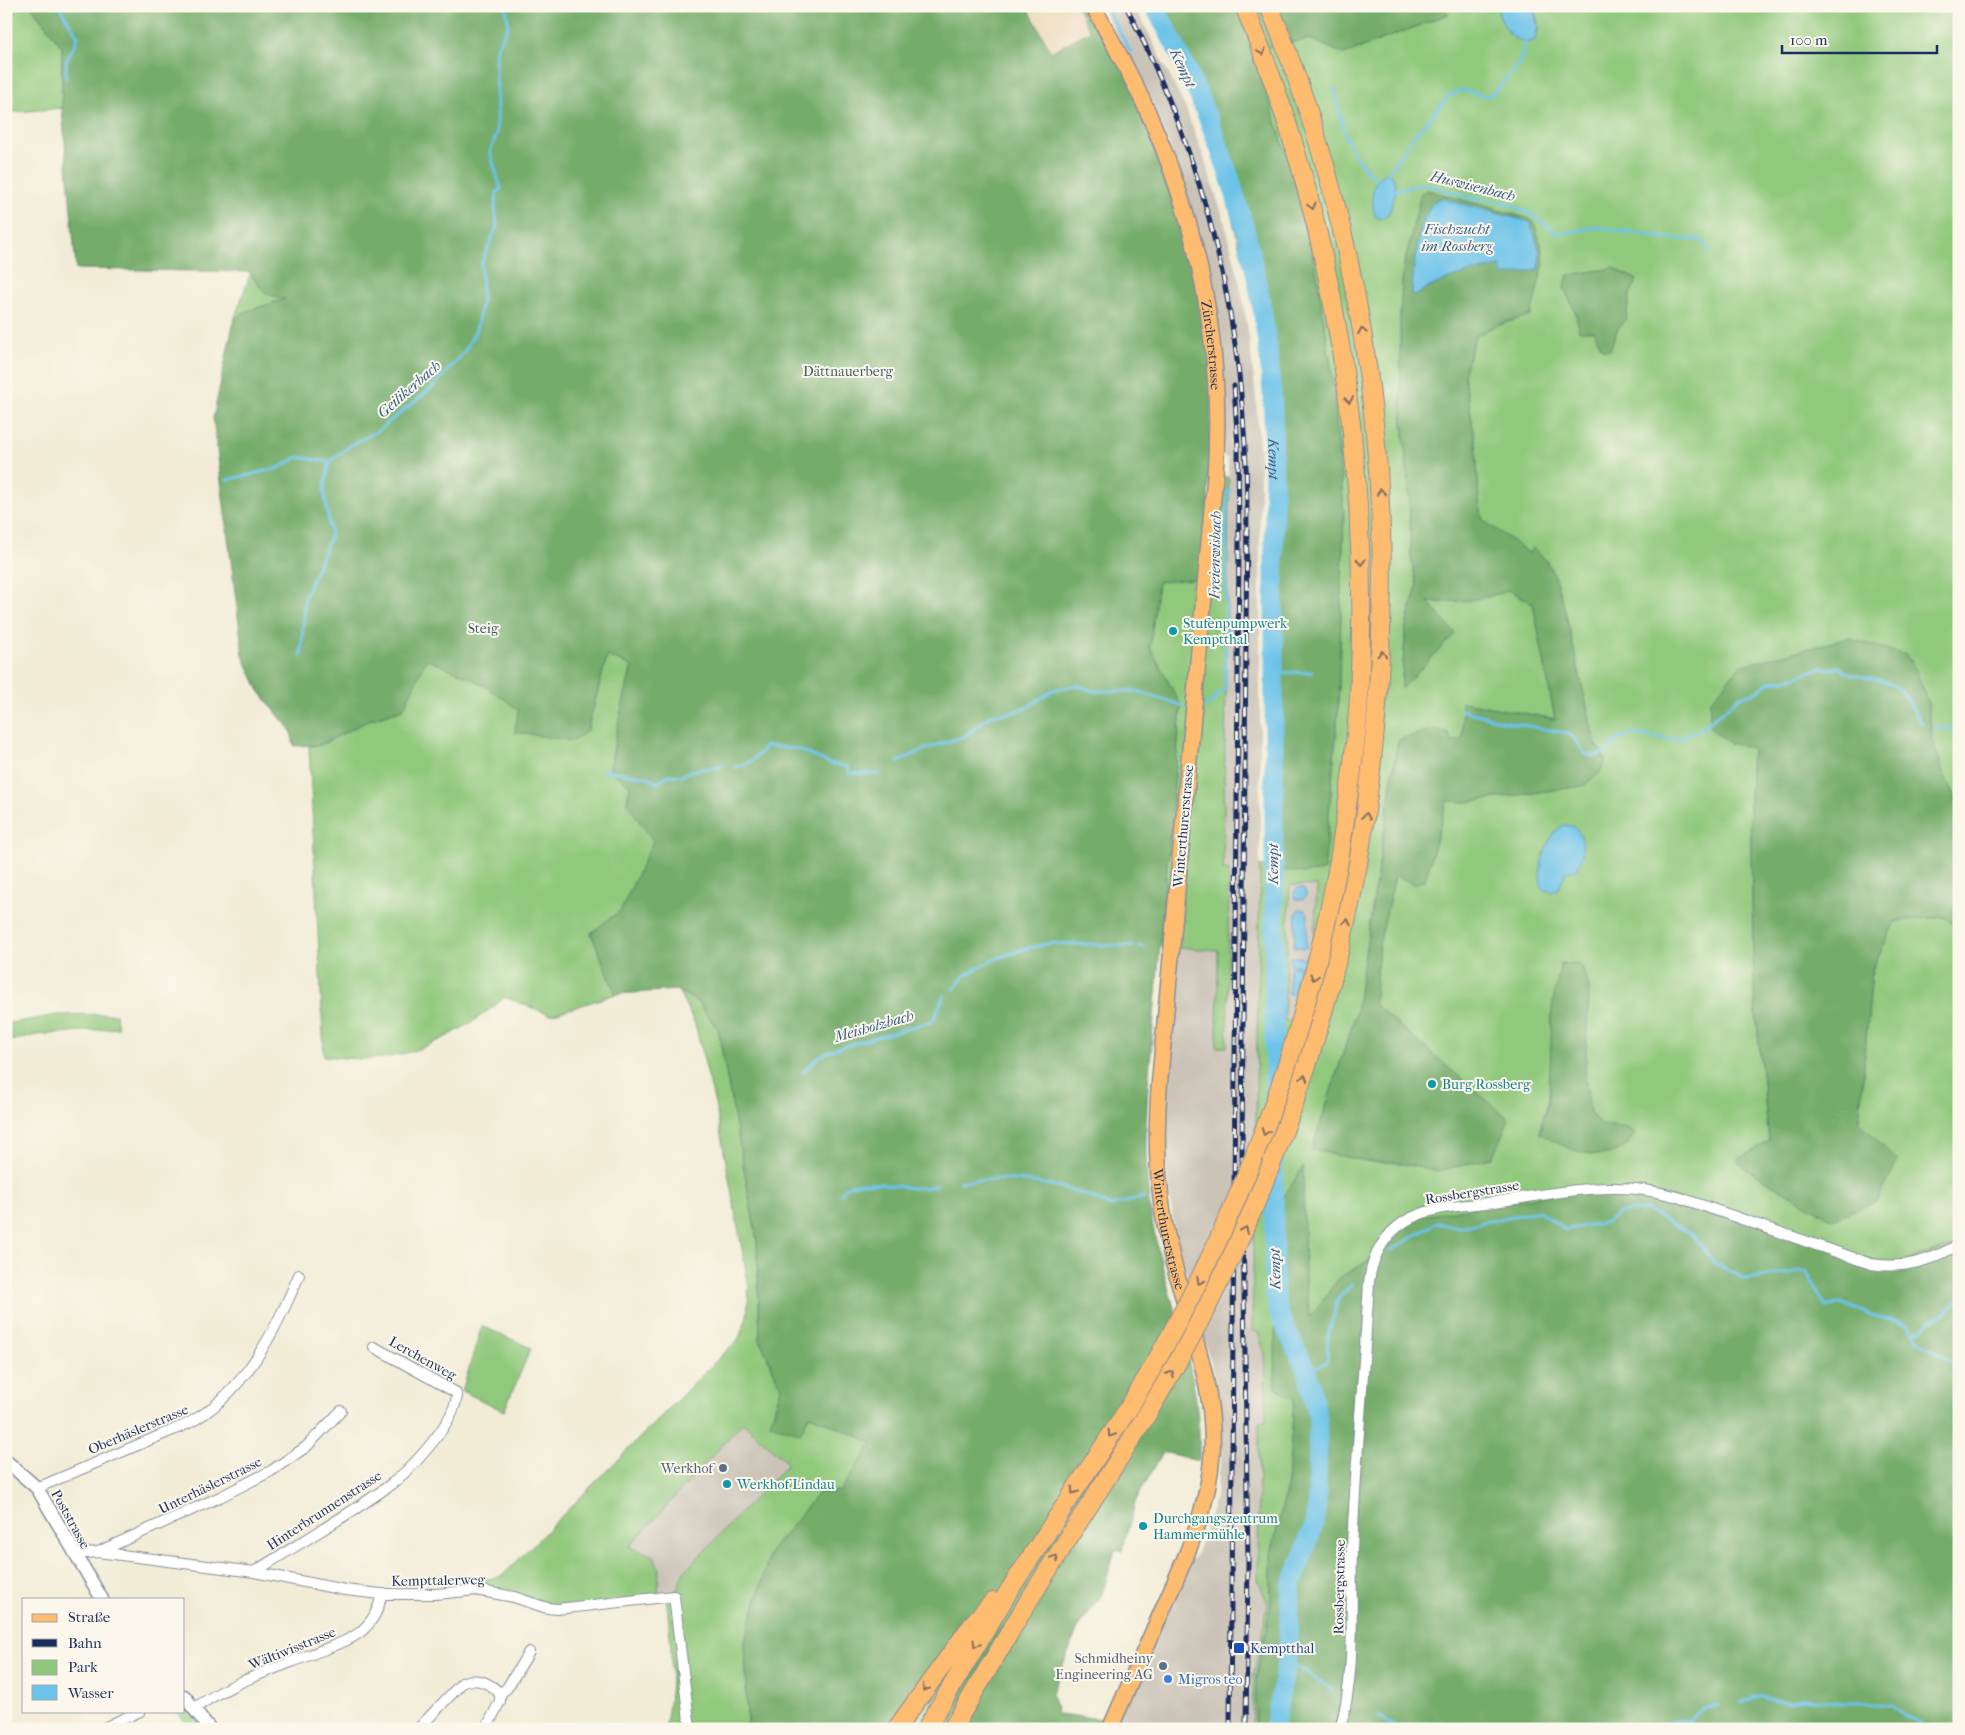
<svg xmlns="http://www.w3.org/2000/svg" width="1965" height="1735" font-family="'IM FELL French Canon',serif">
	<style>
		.built { fill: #ebd8ba }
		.industrial { fill: #cbc3b8; fill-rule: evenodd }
		.green { fill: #90c87b; stroke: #567c6c; fill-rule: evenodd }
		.forest { fill: #74ac6b; stroke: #486e64; fill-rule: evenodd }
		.water { fill: #6cc3e9; stroke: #4479a4 }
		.pier { fill: #f2ecd6 }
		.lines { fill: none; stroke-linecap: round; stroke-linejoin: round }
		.stream { stroke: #6cc3e9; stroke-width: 3 }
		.river { stroke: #6cc3e9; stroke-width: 19 }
		.minor-casing { stroke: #868e9a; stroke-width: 12 }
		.tertiary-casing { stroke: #868e9a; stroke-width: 15 }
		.primary-casing { stroke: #868e9a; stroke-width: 18 }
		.motorway-casing { stroke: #868e9a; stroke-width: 20 }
		.minor { stroke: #fff; stroke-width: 10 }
		.tertiary { stroke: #fff; stroke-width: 12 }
		.primary { stroke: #febc70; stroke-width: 15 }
		.motorway { stroke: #febc70; stroke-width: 18 }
		.rail-casing { stroke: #1b2f5e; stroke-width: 5 }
		.rail { stroke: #fbf7ec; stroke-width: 3; stroke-dasharray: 9; stroke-linecap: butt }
		.motorway-bridge-casing { stroke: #868e9a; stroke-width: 20; stroke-linecap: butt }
		.motorway-bridge { stroke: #febc70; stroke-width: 18 }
		.oneway { stroke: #816e66 }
		.culture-dot { fill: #0f9aa8; stroke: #fbf7ec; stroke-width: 2 }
		.service-dot { fill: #5c6f8a; stroke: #fbf7ec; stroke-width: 2 }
		.transit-dot { fill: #1a4fb4; stroke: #fbf7ec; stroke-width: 2 }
		.shop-dot { fill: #3f7fe0; stroke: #fbf7ec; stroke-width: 2 }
		.labels { text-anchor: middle; stroke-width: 4; stroke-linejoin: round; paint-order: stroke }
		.street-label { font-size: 14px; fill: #1b2f5e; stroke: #fbf7ec }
		.park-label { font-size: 14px; fill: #3e5d67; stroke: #fbf7ec }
		.culture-label { font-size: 14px; fill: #0d838f; stroke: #fbf7ec; text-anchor: start }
		.service-label { font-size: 14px; fill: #4e5e75; stroke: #fbf7ec; text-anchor: end }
		.transit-label { font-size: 14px; fill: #164399; stroke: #fbf7ec; text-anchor: start }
		.shop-label { font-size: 14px; fill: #366cbe; stroke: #fbf7ec; text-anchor: start }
		.water-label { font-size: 15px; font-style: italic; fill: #335b88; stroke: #fbf7ec }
	</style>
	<rect width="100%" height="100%" fill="#fbf7ec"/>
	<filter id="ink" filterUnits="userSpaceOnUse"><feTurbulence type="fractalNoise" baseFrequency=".02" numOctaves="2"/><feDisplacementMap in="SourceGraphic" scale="10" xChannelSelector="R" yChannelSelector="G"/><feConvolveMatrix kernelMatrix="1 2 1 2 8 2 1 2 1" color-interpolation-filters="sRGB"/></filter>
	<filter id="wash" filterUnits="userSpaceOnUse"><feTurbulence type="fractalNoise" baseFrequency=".0096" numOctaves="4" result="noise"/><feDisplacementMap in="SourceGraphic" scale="20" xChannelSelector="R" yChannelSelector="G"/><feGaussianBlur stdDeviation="1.12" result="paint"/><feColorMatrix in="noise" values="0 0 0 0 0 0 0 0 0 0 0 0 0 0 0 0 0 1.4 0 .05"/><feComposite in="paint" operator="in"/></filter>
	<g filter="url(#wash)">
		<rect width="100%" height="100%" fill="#f2ecd6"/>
		<path class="built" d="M1027,6H1077L1090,31L1051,52Z"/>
		<path class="industrial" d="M1101,6H1135L1185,107L1206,163L1224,220L1239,278L1249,337L1256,397L1260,456V866L1252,1331L1258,1332L1265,1354L1266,1422L1259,1423L1258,1579L1268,1604L1253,1678L1252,1729H1110L1170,1592L1197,1553L1216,1496L1221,1458V1416L1216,1382L1175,1233L1166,1164L1157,1163L1172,947L1219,950L1217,1046L1227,1047L1229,870H1223L1229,494L1228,457H1224L1225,381L1221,344L1200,239L1179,171L1153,103Z
			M1290,885L1317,886L1310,1022L1284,1020ZM1302,888L1306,896L1298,900L1295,892ZM1301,909L1308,914L1306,948L1294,947L1296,914Z
			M743,1422L788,1464L684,1572L674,1596L658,1598L659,1570L628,1547Z"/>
		<path class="green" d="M6,6H31L62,47V108L6,113Z
			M1442,6H1497C1500,22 1513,48 1533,41C1542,32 1537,18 1533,6H1959V803L1943,773L1932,737L1928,704L1911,660L1729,743L1752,747L1750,799L1754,994L1769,1141L1738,1160L1746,1169L1832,1219L1898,1161L1859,1122L1872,970L1895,921L1944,917L1959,927V1244L1918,1262L1373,1258L1339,1278L1310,1318L1305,1283L1302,1168L1275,1387L1294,1399L1288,1483L1271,1554V1605L1256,1677L1255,1729H1252L1253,1678L1268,1604L1258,1579L1259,1422H1266L1265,1354L1258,1332L1252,1331L1260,866L1304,873L1324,871L1338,711L1344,512L1332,374L1316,269L1294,177L1252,50L1310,39L1344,54L1449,14ZM1392,176C1398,189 1394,201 1388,214L1375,216L1373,200ZM1427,190L1533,220L1531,315L1497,325L1475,336L1464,375L1476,444L1479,503L1482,520L1529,553L1533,549L1554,575L1564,606L1596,747L1601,750L1605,762L1599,773L1583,786L1466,802L1447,801L1425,880L1415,884L1395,875L1379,945L1374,1004L1508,1119L1438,1171L1394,1162H1372L1312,1150L1356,1013L1398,740L1453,743L1463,737V702L1555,719L1533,603L1508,590C1482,601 1456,602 1427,602L1455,634L1401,688L1406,626L1417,586L1411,558L1409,491L1401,404L1400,315L1403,270L1421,194ZM1614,268L1637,280L1630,294L1626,318L1617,330L1610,350L1602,349L1594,330H1579L1576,313L1564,288ZM1290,885L1317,886L1310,1022L1284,1020ZM1560,963L1581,965L1589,987L1585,1077L1590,1113L1601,1125L1630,1130L1539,1133L1549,1100Z
			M251,272C257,289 270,297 287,299L244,312L234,320Z
			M1215,476L1228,477L1229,494L1223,870H1229L1227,1047H1217L1218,950L1160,946L1181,706L1150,647L1158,581L1205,578Z
			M607,656L632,666L618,724L610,770L630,785L627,803L654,841L621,910L591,933L616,994L551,1015L505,997C471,1026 427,1052 382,1058C363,1060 343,1058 324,1056L309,746L321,745L369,720L403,709L426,660L454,669L497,692L518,710L587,731Z
			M678,990L698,1003L718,1029L757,1240L760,1340L781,1388L770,1424L810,1415L873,1443L745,1641L747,1723L741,1729H665C674,1685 672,1641 666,1597L674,1596L684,1572L788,1464L743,1422L629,1547L654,1556L659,1570L658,1598L557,1609L461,1591L469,1583L502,1576L739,1338L747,1317L749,1287L716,1108L695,1024Z
			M116,1014L118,1028L36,1035L6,1042V1024L56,1015Z
			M482,1326L531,1348L504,1411L462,1391Z
			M184,1696L210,1729H191L176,1711H184Z"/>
		<path class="forest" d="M31,6H1027L1051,52L1090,31L1077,6H1093L1153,124L1213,336L1206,578L1158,582L1150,647L1181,706L1148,1085C1145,1136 1144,1186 1155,1236C1172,1315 1203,1378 1199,1461L1163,1452L1136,1500L1122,1551L1115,1550L1101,1598L1079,1625L1052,1694L1057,1714L1113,1720L1110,1729H741L747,1722L745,1641L770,1552L819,1492L840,1491L873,1443L810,1415L800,1433L770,1424L781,1388L760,1340L757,1240L718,1029L698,1003L678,990L616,994L591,933L621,910L653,841L627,803L630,785L610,770L618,724L632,666L607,656L587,731L573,741L515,732L518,710C491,687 460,671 426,660L403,709L369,720L320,745L294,746L291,731L259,691L243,656L213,418L234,320L244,312L285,299C267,296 258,289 251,272L76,269L62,108V47Z
			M1159,6H1442L1449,14L1344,54L1310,39L1252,50L1294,177L1316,269L1332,374L1344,512L1338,711L1324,871L1304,873L1281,870L1271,677L1266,395L1255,306L1229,206L1228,156L1207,103Z
			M1427,190L1533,220L1541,244L1544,262L1531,315L1497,325L1475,336L1464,374L1476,444L1479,503L1483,520L1529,553L1533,548L1546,560L1554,575L1564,606L1596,747L1601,750L1605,762L1599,773L1583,786L1466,802L1447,801L1425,880L1415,884L1395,876L1379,945L1374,1004L1509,1119L1492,1158L1438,1171L1394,1162H1372L1312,1150L1356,1013L1398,740L1433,729L1447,732L1453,742L1463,737L1462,702L1555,719L1533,603L1509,590C1482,601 1456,602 1428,602L1455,634L1401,689L1406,626L1417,586L1411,558L1409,491L1401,404L1400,315L1403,270L1421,193ZM1438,198L1540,252L1539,269L1503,276L1501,266C1470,272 1441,278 1415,296L1412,295C1412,274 1419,209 1438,198Z
			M1614,268L1637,280L1630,294L1626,318L1617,330L1610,350L1602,349L1594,331H1579L1576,313L1564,288L1568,275Z
			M1848,638L1906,655L1916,670L1928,704L1932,737L1943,773L1959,803V927L1944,917L1895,921L1872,970L1859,1122L1898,1161L1877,1201L1832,1219L1746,1169L1737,1160L1769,1141L1754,994L1750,799L1752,748L1729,743L1710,728V702L1740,666Z
			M1561,963L1581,965L1589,987L1585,1077L1590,1113L1601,1125L1623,1127L1635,1134C1631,1139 1627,1146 1622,1149C1594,1164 1563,1146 1539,1133L1549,1100L1552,1006Z
			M1303,1167L1305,1283L1310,1317L1339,1278L1373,1258L1411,1218L1574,1191L1648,1190L1889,1266L1959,1244V1729H1255L1256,1677L1271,1605V1554L1288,1483L1294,1399L1275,1387V1310L1281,1201Z"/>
		<path class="water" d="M1497,6H1533L1538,27L1535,40L1525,43C1509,39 1500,22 1497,6Z
			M1388,173C1402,181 1393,203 1388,214L1381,219L1376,217C1370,204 1370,176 1388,173Z
			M1440,198L1530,222L1540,252L1539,269L1503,276L1501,266C1470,272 1441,278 1415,296L1412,295C1412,275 1419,204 1440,198Z
			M1564,825C1586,824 1586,855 1577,869L1565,873L1559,888L1552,892L1543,889C1534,874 1548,832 1564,825Z
			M1294 894a6 6 0 1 1 12 0a6 6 0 1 1-12 0Z
			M1299,909L1305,910L1308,914L1306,948L1294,947L1296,914Z
			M1290,957L1309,958V966L1290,965Z
			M1290,967H1305L1304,995L1288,994Z"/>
		<path class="pier" d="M1307,955L1310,956L1303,1006H1294Z"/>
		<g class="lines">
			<path class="stream" d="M59,6L78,37L66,62V78
				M1105,6L1131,52
				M1655,6L1663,8L1671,6
				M1332,88L1335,91C1343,130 1346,153 1377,180
				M1388,173L1413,137L1450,95L1462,90L1486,96L1494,93L1520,62L1525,43
				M1396,190L1424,184L1471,198L1502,202L1530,213L1558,234L1597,227L1665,238L1700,240L1711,251
				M227,480L279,468L298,457L330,462L351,445L379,430L434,386L465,351L476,330L482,301L481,264L497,226L495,205L497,192L501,189L490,152L497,133L496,50L508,26L506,6
				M1265,491L1274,490
				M301,656L305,596L331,535L324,490L330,462
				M1274,673L1312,672
				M1205,706L1208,705L1225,688L1227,492L1231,491
				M1461,710L1502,721L1566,733L1575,739L1586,755L1595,756L1606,752L1618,739L1633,734L1667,739L1684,738L1690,733L1700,730L1740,697L1758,691L1769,682L1785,680L1821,668L1830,669L1839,667C1854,681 1878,675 1897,687C1905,692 1915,714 1922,723
				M1934,728H1959
				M898,762L925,749L965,736L991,715L1011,713L1028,707L1053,690L1077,685L1093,691H1137L1183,706
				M735,767C749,764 758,758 765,746L798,749L829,763L847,767L850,773L879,774
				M602,770L648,777L657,783L668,775L681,776L690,771L722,766
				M1139,946L1144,947
				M954,989L965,975L995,959L1028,948L1051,943L1133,946
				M803,1072L820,1056L838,1048L930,1022L934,1019L944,995
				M960,1182C1010,1175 1065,1182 1110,1206L1144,1197
				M841,1194L845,1188C873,1173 908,1196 936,1185
				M1391,1250L1436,1223L1459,1227L1539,1211L1565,1230L1607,1222L1619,1213L1646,1210L1693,1235L1715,1264L1745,1279L1806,1271L1826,1307L1841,1303L1868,1314L1909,1325L1917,1339L1959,1368
				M1914,1332L1922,1330L1928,1322L1947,1312L1959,1299
				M1307,1371L1327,1362L1328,1336L1338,1299L1352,1284
				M1287,1659C1301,1671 1317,1679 1332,1689
				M1741,1703L1761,1696L1790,1703L1803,1698L1842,1703H1892L1907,1717L1930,1729
				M1379,1716L1398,1729
				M1419,1729L1425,1723L1447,1724L1452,1729
				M1644,1729C1652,1725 1681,1720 1689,1721L1704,1709L1717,1705"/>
			<path class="river" id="s1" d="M1154,6C1220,123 1263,258 1272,392C1274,424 1273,457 1274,490V1292L1281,1319L1307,1371L1318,1419L1317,1506L1313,1528L1291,1587L1287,1659L1274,1729"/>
		</g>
	</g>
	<g filter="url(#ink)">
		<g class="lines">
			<g class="minor-casing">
				<path id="minor" d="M37,1488L187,1424C243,1396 276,1330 299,1275
					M98,1552L254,1572L345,1590L381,1594H436L476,1590L514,1597L547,1608L557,1609L674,1596L690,1729
					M74,1554L98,1552L220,1497L271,1471L306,1447L341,1411
					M254,1572C298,1544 344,1518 386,1488C410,1471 453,1425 457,1396L455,1392L374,1347
					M194,1709C227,1684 271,1670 310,1655C326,1648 344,1644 359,1633C371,1624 380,1609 381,1594
					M102,1729L140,1711
					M418,1729L462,1683C475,1676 491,1683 500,1694
					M486,1729L500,1701V1694L507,1688L529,1652
					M1340,1729C1357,1670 1350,1609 1352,1548C1356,1459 1364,1371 1369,1282C1372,1257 1382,1237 1404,1222C1430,1205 1470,1206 1501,1201C1539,1196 1579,1187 1618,1188C1639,1188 1659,1192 1678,1197L1871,1264C1902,1269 1932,1261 1959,1244"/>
			</g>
			<g class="tertiary-casing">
				<path id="tertiary" d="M6,1461L37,1488L102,1599
					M184,1696L210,1729"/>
			</g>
			<g class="primary-casing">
				<g id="primary">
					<path id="s2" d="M1093,6C1112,41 1131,75 1147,110C1199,226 1224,350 1215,476L1159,1088C1155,1145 1157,1198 1171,1253C1187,1319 1216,1384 1212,1453C1209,1507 1187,1555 1165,1604C1147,1646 1128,1687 1110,1729"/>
				</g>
			</g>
			<g class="motorway-casing">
				<path id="motorway" d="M1244,6C1335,224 1371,461 1359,696C1356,751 1347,806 1339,861
					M1269,6C1384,281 1406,572 1358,864
					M896,1729L975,1621L993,1602
					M926,1729L1010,1589L1130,1406
					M952,1729L1029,1600L1146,1416"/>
			</g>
			<use href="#minor" class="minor"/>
			<use href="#tertiary" class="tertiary"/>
			<use href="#primary" class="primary"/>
			<use href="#motorway" class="motorway"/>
			<g class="rail-casing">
				<path id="rail" d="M1126,6C1209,167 1246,330 1247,510L1242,1151L1248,1560L1246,1729
					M1230,1729L1239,540L1238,446L1234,386"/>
			</g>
			<use href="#rail" class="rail"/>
			<g class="motorway-bridge-casing">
				<path id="motorway-bridge" d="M1130,1406C1232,1237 1303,1055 1339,861
					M1146,1416C1250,1245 1321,1061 1358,864"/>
			</g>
			<use href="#motorway-bridge" class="motorway-bridge"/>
		</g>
		<defs><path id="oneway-chevron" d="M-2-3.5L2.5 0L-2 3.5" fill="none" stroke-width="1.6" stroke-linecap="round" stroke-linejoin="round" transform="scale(1.25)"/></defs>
		<g class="oneway">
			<use href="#oneway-chevron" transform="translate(1262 52) rotate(69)"/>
			<use href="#oneway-chevron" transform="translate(1312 206) rotate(75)"/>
			<use href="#oneway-chevron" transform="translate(1362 331) rotate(-100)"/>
			<use href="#oneway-chevron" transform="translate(1349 400) rotate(83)"/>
			<use href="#oneway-chevron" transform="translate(1381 492) rotate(-94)"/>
			<use href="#oneway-chevron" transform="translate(1361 562) rotate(89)"/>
			<use href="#oneway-chevron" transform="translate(1382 654) rotate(-87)"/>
			<use href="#oneway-chevron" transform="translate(1366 816) rotate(-82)"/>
			<use href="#oneway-chevron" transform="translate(1347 922) rotate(-78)"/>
			<use href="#oneway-chevron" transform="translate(1314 977) rotate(105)"/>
			<use href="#oneway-chevron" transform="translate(1304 1078) rotate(-72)"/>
			<use href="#oneway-chevron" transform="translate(1265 1132) rotate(111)"/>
			<use href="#oneway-chevron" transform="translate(1245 1230) rotate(-66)"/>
			<use href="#oneway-chevron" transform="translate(1200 1281) rotate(117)"/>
			<use href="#oneway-chevron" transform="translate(1171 1374) rotate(-60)"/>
			<use href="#oneway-chevron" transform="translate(1111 1434) rotate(123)"/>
			<use href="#oneway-chevron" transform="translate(1074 1491) rotate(124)"/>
			<use href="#oneway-chevron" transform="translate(1055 1558) rotate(-58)"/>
			<use href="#oneway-chevron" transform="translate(976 1644) rotate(121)"/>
			<use href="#oneway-chevron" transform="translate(925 1688) rotate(126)"/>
		</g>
	</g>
	<g class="culture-dot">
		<circle cx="1173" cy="631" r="5"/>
		<circle cx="1432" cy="1084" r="5"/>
		<circle cx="727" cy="1484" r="5"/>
		<circle cx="1143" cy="1526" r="5"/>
	</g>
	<g class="service-dot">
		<circle cx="723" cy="1468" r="5"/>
		<circle cx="1163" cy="1666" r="5"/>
	</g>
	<rect class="transit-dot" x="1233" y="1642" width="12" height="12" rx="2.5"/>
	<circle class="shop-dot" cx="1168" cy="1679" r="5"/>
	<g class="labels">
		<g class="street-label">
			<text dy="5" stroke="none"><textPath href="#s2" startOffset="362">Zürcherstrasse</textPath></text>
			<text transform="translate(1183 826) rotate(-85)" y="5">Winterthurerstrasse</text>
			<text transform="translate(1472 1192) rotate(-9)" y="5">Rossbergstrasse</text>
			<text dy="5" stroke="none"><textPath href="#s2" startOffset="1250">Winterthurerstrasse</textPath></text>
			<text transform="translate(423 1358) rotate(29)" y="5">Lerchenweg</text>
			<text transform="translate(138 1429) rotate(-23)" y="5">Oberhäslerstrasse</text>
			<text transform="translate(210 1485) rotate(-26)" y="5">Unterhäslerstrasse</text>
			<text transform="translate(324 1510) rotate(-33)" y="5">Hinterbrunnenstrasse</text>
			<text transform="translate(71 1519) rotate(61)" y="5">Poststrasse</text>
			<text transform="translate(438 1580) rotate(-1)" y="5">Kempttalerweg</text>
			<text transform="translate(1339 1587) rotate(-89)" y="5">Rossbergstrasse</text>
			<text transform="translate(292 1648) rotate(-22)" y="5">Wältiwisstrasse</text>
		</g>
		<g class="park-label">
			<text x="848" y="376">Dättnauerberg</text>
			<text x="483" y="633">Steig</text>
		</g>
		<g class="culture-label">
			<text x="1183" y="628">Stufenpumpwerk<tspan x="1183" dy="16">Kemptthal</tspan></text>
			<text x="1442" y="1089">Burg Rossberg</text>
			<text x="737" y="1489">Werkhof Lindau</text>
			<text x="1153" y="1523">Durchgangszentrum<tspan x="1153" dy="16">Hammermühle</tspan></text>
		</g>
		<g class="service-label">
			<text x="713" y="1473">Werkhof</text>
			<text x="1153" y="1663">Schmidheiny<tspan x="1153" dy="16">Engineering AG</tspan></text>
		</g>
		<g class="transit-label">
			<text x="1250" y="1653">Kemptthal</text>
		</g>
		<g class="shop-label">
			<text x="1178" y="1684">Migros teo</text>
		</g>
		<g class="water-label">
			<text transform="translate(1183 68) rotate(65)" y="5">Kempt</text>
			<text transform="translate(1473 186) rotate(14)" y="5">Huswisenbach</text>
			<text x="1457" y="234">Fischzucht<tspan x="1457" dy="17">im Rossberg</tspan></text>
			<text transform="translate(409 389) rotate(-41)" y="5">Geilikerbach</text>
			<text dy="5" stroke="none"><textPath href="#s1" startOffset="474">Kempt</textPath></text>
			<text transform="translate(1215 555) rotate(-89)" y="5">Freienwisbach</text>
			<text transform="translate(1273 864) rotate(-90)" y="5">Kempt</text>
			<text transform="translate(874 1026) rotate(-16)" y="5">Meisholzbach</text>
			<text transform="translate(1275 1269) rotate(-91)" y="5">Kempt</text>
		</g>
	</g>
	<rect width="1965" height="1735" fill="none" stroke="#fbf7ec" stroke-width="25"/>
	<rect x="22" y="1598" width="162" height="115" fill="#fbf7ec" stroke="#a1a7b3"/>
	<rect x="32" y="1614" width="25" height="8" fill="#febc70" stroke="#a1a7b3"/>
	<text x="68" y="1622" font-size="15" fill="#1b2f5e">Straße</text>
	<rect x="32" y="1639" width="25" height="8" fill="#1b2f5e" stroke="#a1a7b3"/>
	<text x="68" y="1648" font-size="15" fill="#1b2f5e">Bahn</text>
	<rect x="32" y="1660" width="25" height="15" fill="#90c87b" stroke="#a1a7b3"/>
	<text x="68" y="1672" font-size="15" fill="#1b2f5e">Park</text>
	<rect x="32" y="1685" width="25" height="15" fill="#6cc3e9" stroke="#a1a7b3"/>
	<text x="68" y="1698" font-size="15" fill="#1b2f5e">Wasser</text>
	<path d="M1782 45v8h155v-8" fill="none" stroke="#1b2f5e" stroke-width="2.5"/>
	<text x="1790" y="45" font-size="15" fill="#1b2f5e" stroke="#fbf7ec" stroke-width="4" paint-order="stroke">100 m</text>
</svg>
